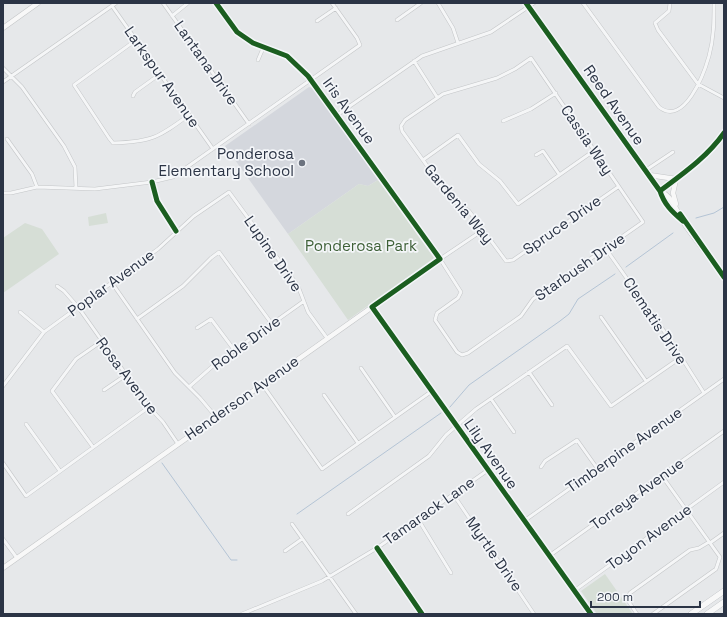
<svg xmlns="http://www.w3.org/2000/svg" width="727" height="617" font-family="'Space Grotesk',sans-serif">
	<style>
		.built { fill: #d4d7dd }
		.green { fill: #d6ded6 }
		.lines { fill: none; stroke-linecap: round; stroke-linejoin: round }
		.stream { stroke: #b4c4d5; stroke-width: 1 }
		.street-casing { stroke: #c4c6c8; stroke-width: 4 }
		.secondary-casing { stroke: #c4c6c8; stroke-width: 5.5 }
		.highway-casing { stroke: #b8bbbf; stroke-width: 6 }
		.street { stroke: #f5f6f7; stroke-width: 3 }
		.secondary { stroke: #f8f8f8; stroke-width: 4.5 }
		.highway { stroke: #f8f8f8; stroke-width: 5.5 }
		.cycleway-casing { stroke: #f4f6f9; stroke-width: 8 }
		.cycleway { stroke: #1b5e20; stroke-width: 5 }
		.poi-dot { fill: #6c737f; stroke: #f4f6f9; stroke-width: 1.5 }
		.labels { text-anchor: middle; stroke-width: 3.5; stroke-linejoin: round; paint-order: stroke }
		.street-label { font-size: 15px; fill: #2b3445; stroke: #f4f6f9 }
		.poi-label { font-size: 15px; fill: #2b3445; stroke: #f4f6f9; text-anchor: end }
		.park-label { font-size: 15px; fill: #3f6138; stroke: #f4f6f9 }
	</style>
	<rect width="100%" height="100%" fill="#e6e8ea"/>
	<path class="built" d="M309,87L313,88L378,180L368,186L359,184L288,234L225,146Z"/>
	<path class="green" d="M378,180L434,258L348,320L288,234L359,184L368,186Z
		M106,213L108,223L89,226L88,217Z
		M25,223L42,229L59,254L3,293V238Z
		M605,574L633,614H597L581,591Z"/>
	<g class="lines">
		<path class="stream" d="M696,218L714,213L724,207
			M626,267L673,233
			M450,407L469,385L560,321L569,314L578,299L615,274
			M162,463L231,560H237
			M297,514L441,413"/>
		<g class="street-casing">
			<path id="street" d="M163,3L249,124
				M438,3L453,28L458,43
				M583,3L659,107C684,127 704,74 709,56C714,38 714,21 714,3
				M670,3L669,11L655,23L658,30L698,84L724,98
				M112,6L213,149
				M172,16L188,3
				M397,20L421,3
				M317,21L336,8
				M136,40L74,85L109,138L113,143C152,142 159,137 189,115
				M258,60L264,46
				M414,61L437,97
				M3,68L22,87L64,146L75,167L76,188
				M3,82L116,3
				M133,96L135,92L160,74
				M337,115L422,56L491,32L534,3
				M503,121L531,109L556,93
				M7,139L32,174L37,187
				M536,155L543,151L559,174
				M423,160L458,135L479,164L500,181L518,204L595,150
				M646,170L673,152
				M152,182L157,201L176,231
				M3,193H11L37,187L95,189L152,182L173,177L360,45L357,38L332,3
				M483,230L440,259L461,292L458,298L437,313L435,320L457,352L462,355L468,353L521,316L533,299L643,222L531,58L515,69L497,78L443,94L405,120L401,126L402,131L451,199L469,211L506,261L513,260L618,187
				M606,249L671,341L704,393
				M112,283L175,373L200,398L216,417
				M57,286L64,291L78,307L149,407L163,422L178,444
				M20,312L44,332
				M601,317L646,381
				M137,319L183,286L211,258L219,252L272,324
				M197,328L211,319L235,351
				M361,368L395,417
				M529,372L552,405
				M262,384L322,469L432,391
				M3,386L44,332L158,249L194,216L229,192L298,286L308,312L327,338
				M189,387L214,365L304,301
				M104,390L126,375
				M324,395L358,443
				M491,399L514,432
				M26,424L60,471
				M93,447L52,391L76,359L102,341
				M3,463L26,496L149,407
				M541,467L545,461L577,440L597,468
				M453,494L534,614
				M348,514L429,456L446,435L476,409L567,346L611,406L680,358
				M418,519L451,573
				M524,521L724,379
				M292,524L356,614
				M3,539L17,558
				M710,543L724,533
				M377,548L422,614
				M285,551L302,539
				M549,556L724,431
				M574,591L724,482
				M242,614L322,581L377,548L488,470
				M637,614L627,599L630,593L690,550L699,548L709,542
				M653,614L716,569L720,557L662,476"/>
		</g>
		<g class="secondary-casing">
			<path id="secondary" d="M526,3L660,191C664,204 672,212 683,221
				M3,28L38,3
				M649,175L676,179
				M660,191C673,197 676,210 683,222C696,241 711,259 724,277
				M660,191C684,173 707,157 724,133
				M676,204L673,193L676,179
				M372,307L591,614
				M3,568L440,259L308,76L287,56L253,43L237,32L216,3"/>
		</g>
		<g class="highway-casing">
			<path id="highway" d="M691,614L724,591
				M707,614L724,602"/>
		</g>
		<use href="#street" class="street"/>
		<use href="#secondary" class="secondary"/>
		<use href="#highway" class="highway"/>
		<g class="cycleway-casing">
			<path id="cycleway" d="M216,3L237,32L253,43L287,56L308,76L440,259L372,307L591,614
				M526,3L660,191C664,204 672,212 683,221
				M152,182L157,201L176,231
				M660,191C684,173 707,157 724,133
				M680,214L724,277
				M377,548L422,614"/>
		</g>
		<use href="#cycleway" class="cycleway"/>
	</g>
	<circle class="poi-dot" cx="302" cy="163" r="4"/>
	<g class="labels">
		<g class="street-label">
			<text transform="translate(206 63) rotate(55)" y="5">Lantana Drive</text>
			<text transform="translate(162 77) rotate(55)" y="5">Larkspur Avenue</text>
			<text transform="translate(614 105) rotate(55)" y="5">Reed Avenue</text>
			<text transform="translate(349 111) rotate(54)" y="5">Iris Avenue</text>
			<text transform="translate(587 140) rotate(56)" y="5">Cassia Way</text>
			<text transform="translate(459 204) rotate(50)" y="5">Gardenia Way</text>
			<text transform="translate(562 225) rotate(-35)" y="5">Spruce Drive</text>
			<text transform="translate(273 254) rotate(55)" y="5">Lupine Drive</text>
			<text transform="translate(580 267) rotate(-35)" y="5">Starbush Drive</text>
			<text transform="translate(111 283) rotate(-36)" y="5">Poplar Avenue</text>
			<text transform="translate(655 321) rotate(56)" y="5">Clematis Drive</text>
			<text transform="translate(246 343) rotate(-36)" y="5">Roble Drive</text>
			<text transform="translate(127 376) rotate(53)" y="5">Rosa Avenue</text>
			<text transform="translate(242 398) rotate(-35)" y="5">Henderson Avenue</text>
			<text transform="translate(624 450) rotate(-35)" y="5">Timberpine Avenue</text>
			<text transform="translate(491 454) rotate(55)" y="5">Lily Avenue</text>
			<text transform="translate(637 494) rotate(-36)" y="5">Torreya Avenue</text>
			<text transform="translate(429 511) rotate(-35)" y="5">Tamarack Lane</text>
			<text transform="translate(649 537) rotate(-36)" y="5">Toyon Avenue</text>
			<text transform="translate(494 554) rotate(55)" y="5">Myrtle Drive</text>
		</g>
		<g class="poi-label">
			<text x="294" y="159">Ponderosa<tspan x="294" dy="17">Elementary School</tspan></text>
		</g>
		<g class="park-label">
			<text x="361" y="251">Ponderosa Park</text>
		</g>
	</g>
	<rect width="727" height="617" fill="none" stroke="#2b3445" stroke-width="8"/>
	<path d="M591 601v6h109v-6" fill="none" stroke="#2b3445" stroke-width="2"/>
	<text x="597" y="601" font-size="12" fill="#2b3445" stroke="#f4f6f9" stroke-width="3" paint-order="stroke">200 m</text>
</svg>
